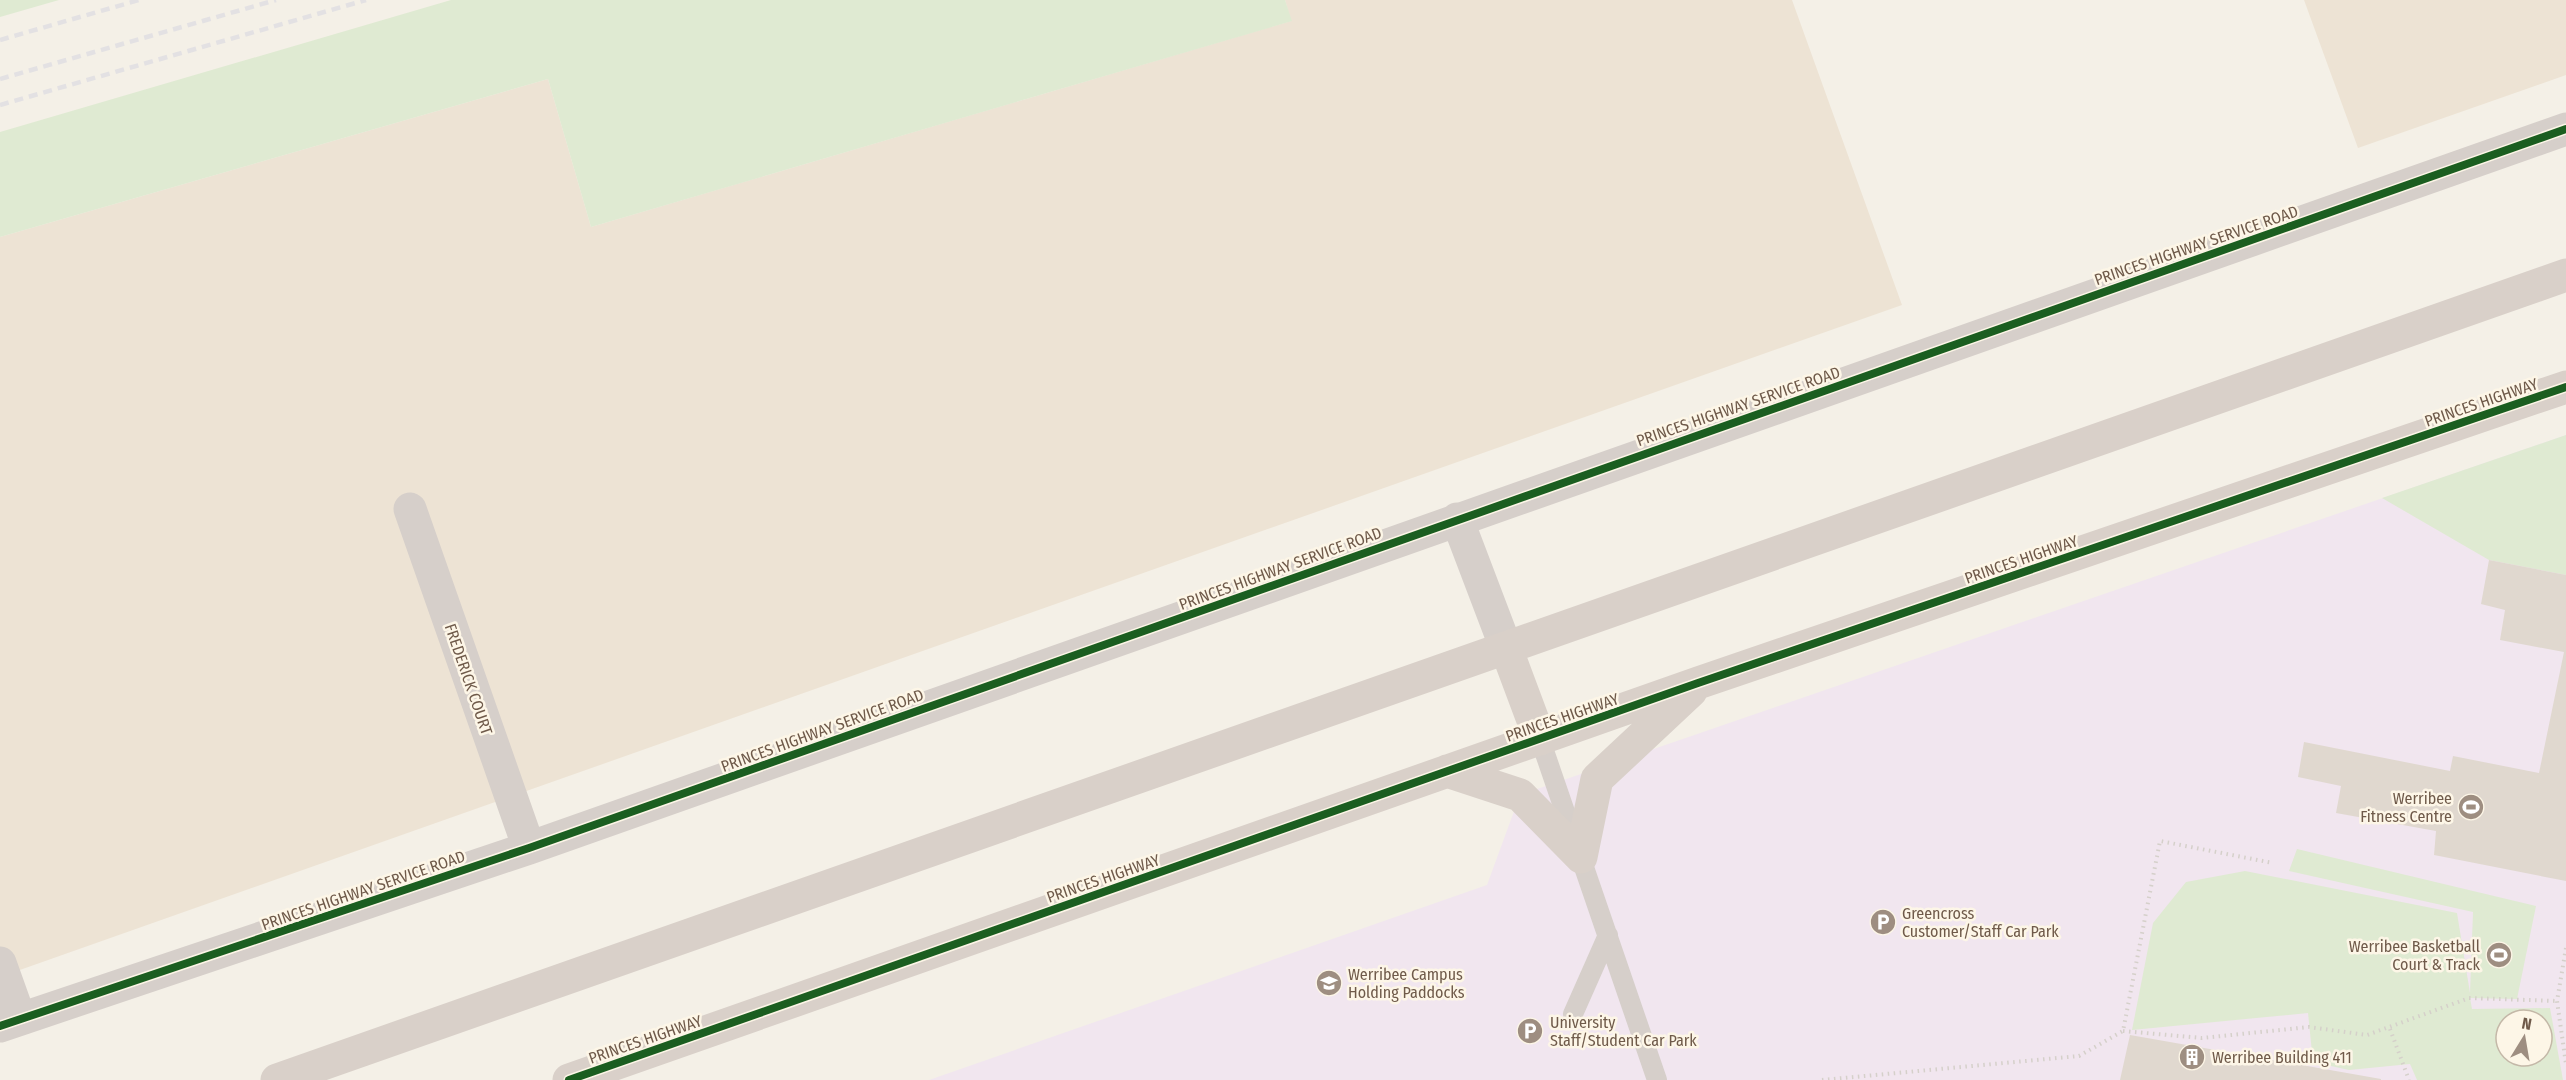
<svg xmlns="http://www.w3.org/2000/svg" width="2566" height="1080" font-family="'Fira Sans Condensed',sans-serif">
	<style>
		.residential { fill: #ede3d4 }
		.education { fill: #f1e6ef; fill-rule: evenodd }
		.green { fill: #dfead2; fill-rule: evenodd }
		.building { fill: #e0d8cf }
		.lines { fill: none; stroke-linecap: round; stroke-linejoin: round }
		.path { stroke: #d5d0ca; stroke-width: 4; stroke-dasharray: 1.5 4.5; stroke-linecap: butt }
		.lane { stroke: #d6cfca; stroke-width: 20 }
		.street { stroke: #d6cfca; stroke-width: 33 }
		.highway { stroke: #d9d0c9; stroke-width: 33 }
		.rail { stroke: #e3e1e3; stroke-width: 4.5; stroke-dasharray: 9 6; stroke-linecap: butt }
		.cycleway-casing { stroke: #fdf6e7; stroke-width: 11 }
		.cycleway { stroke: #1b5e20; stroke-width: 8 }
		.labels { text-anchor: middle; stroke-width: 5; stroke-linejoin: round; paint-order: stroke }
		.street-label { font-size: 16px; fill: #6f5a4a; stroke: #fdf6e7 }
		.poi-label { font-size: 16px; fill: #6f5a4a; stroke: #fdf6e7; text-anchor: start }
	</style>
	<rect width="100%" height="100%" fill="#f4f0e7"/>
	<path class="residential" d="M1285,0H1792L1902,305L0,977V237L548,79L591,227L1291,21Z
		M2304,0H2566V75L2358,148Z"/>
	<path class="education" d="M2566,435V1080H929L1487,885L1520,795ZM2506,1020H2542V1056H2506Z"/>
	<path class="green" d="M0,0H59L0,17Z
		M451,0H1285L1292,21L591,227L548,79L0,237V132Z
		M2566,435V575L2489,560L2382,498Z
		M2297,849L2536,906L2517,999L2470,998L2472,1009L2550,1008L2563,1080H2417L2410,1064L2349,1070L2313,1062L2308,1013L2132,1030L2153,923L2186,882L2245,871L2457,913L2470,993L2473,912L2289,871ZM2506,1020H2542V1056H2506Z"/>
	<path class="building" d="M2489,560L2566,575V881L2434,855L2436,831L2336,813L2341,786L2298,777L2304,742L2450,771L2453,756L2539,773L2564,652L2500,640L2505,610L2481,604Z
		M2130,1035L2381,1079V1080H2120Z"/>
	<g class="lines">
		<path class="path" d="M2566,948L2557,1001L2566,1064
			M2390,1029L2409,1080
			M2123,1031L2202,1038L2309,1027L2367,1035L2469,998L2557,1001
			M1822,1080L2079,1056L2123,1031L2160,841L2273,863"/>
		<path class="lane" d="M1540,739L1657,1080
			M1573,1014L1608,935"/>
		<path class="street" d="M410,509L529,848
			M1457,519L1506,648
			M0,963L20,1019
			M0,1026L529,848L2566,129"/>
		<path class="highway" d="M1506,648L1540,739
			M1447,771L1520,795L1581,857
			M1581,857L1597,779L1691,691
			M277,1080L2566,275
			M569,1080L1698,683L2566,387"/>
		<path class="rail" d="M0,40L139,0
			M0,79L276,0
			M0,105L366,0"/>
		<g class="cycleway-casing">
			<path id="cycleway" d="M0,1026L529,848L2566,129
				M569,1080L1698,683L2566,387"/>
		</g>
		<use href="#cycleway" class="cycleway"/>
	</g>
	<defs>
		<g id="stadium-disc" transform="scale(1.35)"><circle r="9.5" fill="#9e8e81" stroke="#fdf6e7"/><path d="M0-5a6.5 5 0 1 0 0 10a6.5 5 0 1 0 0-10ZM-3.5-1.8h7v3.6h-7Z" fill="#fff"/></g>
		<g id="parking-disc" transform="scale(1.35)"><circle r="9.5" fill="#9e8e81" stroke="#fdf6e7"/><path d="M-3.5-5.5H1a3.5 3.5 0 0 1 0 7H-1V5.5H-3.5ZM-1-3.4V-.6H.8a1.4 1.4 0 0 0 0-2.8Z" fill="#fff"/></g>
		<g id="university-disc" transform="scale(1.35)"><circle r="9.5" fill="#9e8e81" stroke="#fdf6e7"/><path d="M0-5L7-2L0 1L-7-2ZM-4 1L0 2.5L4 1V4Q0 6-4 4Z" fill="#fff"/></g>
		<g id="building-disc" transform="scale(1.35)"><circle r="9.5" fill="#9e8e81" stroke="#fdf6e7"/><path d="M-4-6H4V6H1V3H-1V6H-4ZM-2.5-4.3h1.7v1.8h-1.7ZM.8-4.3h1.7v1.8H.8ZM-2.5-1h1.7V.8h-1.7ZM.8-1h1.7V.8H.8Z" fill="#fff"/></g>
	</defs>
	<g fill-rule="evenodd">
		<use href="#stadium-disc" x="2471" y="807"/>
		<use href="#parking-disc" x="1883" y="922"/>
		<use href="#stadium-disc" x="2499" y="955"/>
		<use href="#university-disc" x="1329" y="983"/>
		<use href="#parking-disc" x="1530" y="1031"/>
		<use href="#building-disc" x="2192" y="1057"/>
	</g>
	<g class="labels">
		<g class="street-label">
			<text transform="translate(2196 245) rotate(-19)" y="6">PRINCES HIGHWAY SERVICE ROAD</text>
			<text transform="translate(2481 402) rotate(-19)" y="6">PRINCES HIGHWAY</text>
			<text transform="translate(1738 406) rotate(-19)" y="6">PRINCES HIGHWAY SERVICE ROAD</text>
			<text transform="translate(2021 559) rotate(-19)" y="6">PRINCES HIGHWAY</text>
			<text transform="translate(1280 568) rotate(-20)" y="6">PRINCES HIGHWAY SERVICE ROAD</text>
			<text transform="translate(469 679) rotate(71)" y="6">FREDERICK COURT</text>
			<text transform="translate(1562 717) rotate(-19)" y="6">PRINCES HIGHWAY</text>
			<text transform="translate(822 730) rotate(-20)" y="6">PRINCES HIGHWAY SERVICE ROAD</text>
			<text transform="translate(1103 878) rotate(-19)" y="6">PRINCES HIGHWAY</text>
			<text transform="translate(363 890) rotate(-19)" y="6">PRINCES HIGHWAY SERVICE ROAD</text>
			<text transform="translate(645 1039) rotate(-19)" y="6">PRINCES HIGHWAY</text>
		</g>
		<g class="poi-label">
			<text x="2452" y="804" text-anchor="end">Werribee<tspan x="2452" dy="18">Fitness Centre</tspan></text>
			<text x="1902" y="919">Greencross<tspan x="1902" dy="18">Customer/Staff Car Park</tspan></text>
			<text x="2480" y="952" text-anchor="end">Werribee Basketball<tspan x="2480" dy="18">Court &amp; Track</tspan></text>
			<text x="1348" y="980">Werribee Campus<tspan x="1348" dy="18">Holding Paddocks</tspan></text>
			<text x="1550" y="1028">University<tspan x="1550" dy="18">Staff/Student Car Park</tspan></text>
			<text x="2212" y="1063">Werribee Building 411</text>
		</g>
	</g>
	<g transform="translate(2524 1038) rotate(11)"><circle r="28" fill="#fdf6e7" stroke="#c4b8a8" stroke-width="1.5"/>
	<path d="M0-4.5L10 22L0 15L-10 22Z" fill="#9e8e81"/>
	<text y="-9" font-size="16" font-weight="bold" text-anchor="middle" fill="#6f5a4a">N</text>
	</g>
</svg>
